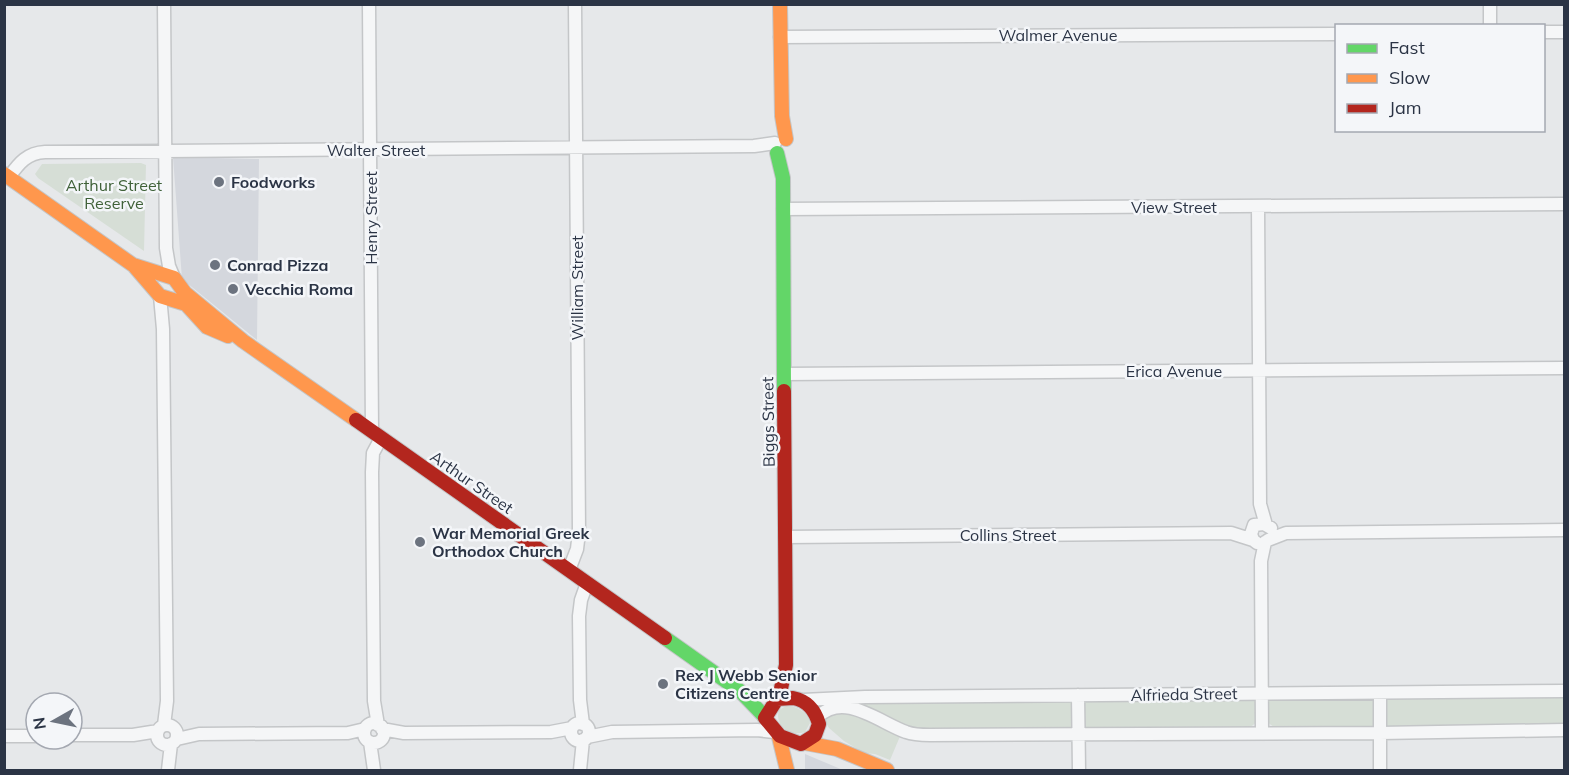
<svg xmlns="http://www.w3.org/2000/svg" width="1569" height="775" font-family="Mulish,sans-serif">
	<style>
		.built { fill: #d4d7dd }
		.green { fill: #d6ded6 }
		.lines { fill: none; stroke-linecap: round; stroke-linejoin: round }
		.street-casing { stroke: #c4c6c8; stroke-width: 15 }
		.fast-casing { stroke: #c4c6c8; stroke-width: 16 }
		.slow-casing { stroke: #c4c6c8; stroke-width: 16 }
		.jam-casing { stroke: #c4c6c8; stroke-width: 16 }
		.street { stroke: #f5f6f7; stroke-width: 12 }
		.fast { stroke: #63d668; stroke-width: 14 }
		.slow { stroke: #ff974d; stroke-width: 14 }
		.jam { stroke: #b3261e; stroke-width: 14 }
		.poi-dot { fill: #6c737f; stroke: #f4f6f9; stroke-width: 2 }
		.labels { text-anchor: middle; stroke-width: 5; stroke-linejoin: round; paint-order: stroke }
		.street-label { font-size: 16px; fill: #2b3445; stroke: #f4f6f9 }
		.poi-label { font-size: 16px; font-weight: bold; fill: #2b3445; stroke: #f4f6f9; text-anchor: start }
		.park-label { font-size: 16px; fill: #3f6138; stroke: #f4f6f9 }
	</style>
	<rect width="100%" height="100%" fill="#e6e8ea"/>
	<path class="built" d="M173,157L259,159L257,340L182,279Z
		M805,754L843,770H805Z"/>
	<path class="green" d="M141,163L146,165L144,251L38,178L35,174L42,164Z
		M1564,696V726L1389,727L1385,723V700L1387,698Z
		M1374,698V726L1372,728H1275L1266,721L1267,700L1269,699Z
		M1254,699L1256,700L1257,722L1249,728L1089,729L1084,726L1083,702L1087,700Z
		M1070,700L1073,701V727L1068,730H914L845,701Z
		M786,706C797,706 808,712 810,723L805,732C790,737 774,726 779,710Z
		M847,711L901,734L890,760L875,754L864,753L844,741L829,728L825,721L826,716Z"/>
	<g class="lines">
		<g class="street-casing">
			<path id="street" d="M164,4L166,248L169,266L174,278
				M369,4L372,431
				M1490,4V26
				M1544,32H1564
				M780,37L1336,34
				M9,177C19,163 27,153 45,152L754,146L775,143
				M1258,206L1260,504L1266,525
				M783,209L1564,204
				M160,296L163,329L167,701L164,725
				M784,374L1564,368
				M785,537L1231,533L1253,540
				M1268,540L1286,533L1564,530
				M1257,543L1253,540L1251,534L1254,525L1264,524L1271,528
				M569,570L577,549L579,532L575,4
				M1380,693V770
				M1078,695L1079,770
				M803,700L865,697L1564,691
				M818,717C844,691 880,723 906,732C914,735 922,735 930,735L1380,733L1564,730
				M571 732a9 9 0 1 1 18 0a9 9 0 1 1-18 0Z
				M364 733a10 10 0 1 1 20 0a10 10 0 1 1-20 0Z
				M583,724L580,700L579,616L581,600L587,583
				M157 735a10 10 0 1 1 20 0a10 10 0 1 1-20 0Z
				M378,725L374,701L372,472L373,453L381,438
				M382,729L404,733L551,732L572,728
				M1262,733L1261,561L1265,542
				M72,735H133L158,731
				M4,736H36
				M587,737L612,732L757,730L774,732
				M177,739L199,734L348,733L365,729
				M370,742L374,770
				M168,770L171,744
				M580,770L583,740"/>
		</g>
		<g class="fast-casing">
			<path id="fast" d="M777,153L783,178L784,391
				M665,638L740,691L765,717"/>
		</g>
		<g class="slow-casing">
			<path id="slow" d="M780,4L782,116L786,139
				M4,174L133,265L174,278L185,293L243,341L356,420
				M135,267L160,296L186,304L207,327L228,336
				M779,737L787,770
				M805,743L837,749L887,770"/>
		</g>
		<g class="jam-casing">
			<path id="jam" d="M356,420L665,638
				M779,698L786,665L784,391
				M793,698C808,701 815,710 819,724L815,735L801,744L780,736L765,718L777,699Z"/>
		</g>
		<use href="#street" class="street"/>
		<use href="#fast" class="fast"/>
		<use href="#slow" class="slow"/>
		<use href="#jam" class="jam"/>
	</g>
	<g class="poi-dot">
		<circle cx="219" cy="182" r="6"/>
		<circle cx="215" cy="265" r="6"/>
		<circle cx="233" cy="289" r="6"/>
		<circle cx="420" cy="542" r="6"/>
		<circle cx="663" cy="684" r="6"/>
	</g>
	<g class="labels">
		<g class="street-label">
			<text x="1058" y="41">Walmer Avenue</text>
			<text x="376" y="156">Walter Street</text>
			<text x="1174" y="213">View Street</text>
			<text transform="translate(371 218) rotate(-90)" y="6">Henry Street</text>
			<text transform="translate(577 288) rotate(-90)" y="6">William Street</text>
			<text x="1174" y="377">Erica Avenue</text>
			<text transform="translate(768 422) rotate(-91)" y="6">Biggs Street</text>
			<text transform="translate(472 482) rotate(35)" y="6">Arthur Street</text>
			<text x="1008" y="541">Collins Street</text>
			<text transform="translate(1184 694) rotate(-1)" y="6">Alfrieda Street</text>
		</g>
		<g class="poi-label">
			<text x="231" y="188">Foodworks</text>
			<text x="227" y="271">Conrad Pizza</text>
			<text x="245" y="295">Vecchia Roma</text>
			<text x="432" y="539">War Memorial Greek<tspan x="432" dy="18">Orthodox Church</tspan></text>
			<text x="675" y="681">Rex J Webb Senior<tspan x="675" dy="18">Citizens Centre</tspan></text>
		</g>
		<g class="park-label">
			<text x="114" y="191">Arthur Street<tspan x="114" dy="18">Reserve</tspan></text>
		</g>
	</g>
	<rect width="1569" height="775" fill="none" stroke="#2b3445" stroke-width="12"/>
	<rect x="1335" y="24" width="210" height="108" fill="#f4f6f9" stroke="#a4a8b1" stroke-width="1.5"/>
	<rect x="1347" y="44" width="30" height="9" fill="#63d668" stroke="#a4a8b1" stroke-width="1.5"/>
	<text x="1389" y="54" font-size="18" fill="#2b3445">Fast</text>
	<rect x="1347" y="74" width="30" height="9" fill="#ff974d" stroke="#a4a8b1" stroke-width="1.5"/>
	<text x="1389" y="84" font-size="18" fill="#2b3445">Slow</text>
	<rect x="1347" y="104" width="30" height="9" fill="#b3261e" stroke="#a4a8b1" stroke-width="1.5"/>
	<text x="1389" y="114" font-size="18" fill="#2b3445">Jam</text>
	<g transform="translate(54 721) rotate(261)"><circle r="28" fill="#f4f6f9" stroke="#a4a8b1" stroke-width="1.5"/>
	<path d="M0-4.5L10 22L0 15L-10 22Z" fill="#6c737f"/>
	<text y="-9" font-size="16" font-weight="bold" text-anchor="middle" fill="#2b3445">N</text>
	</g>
</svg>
